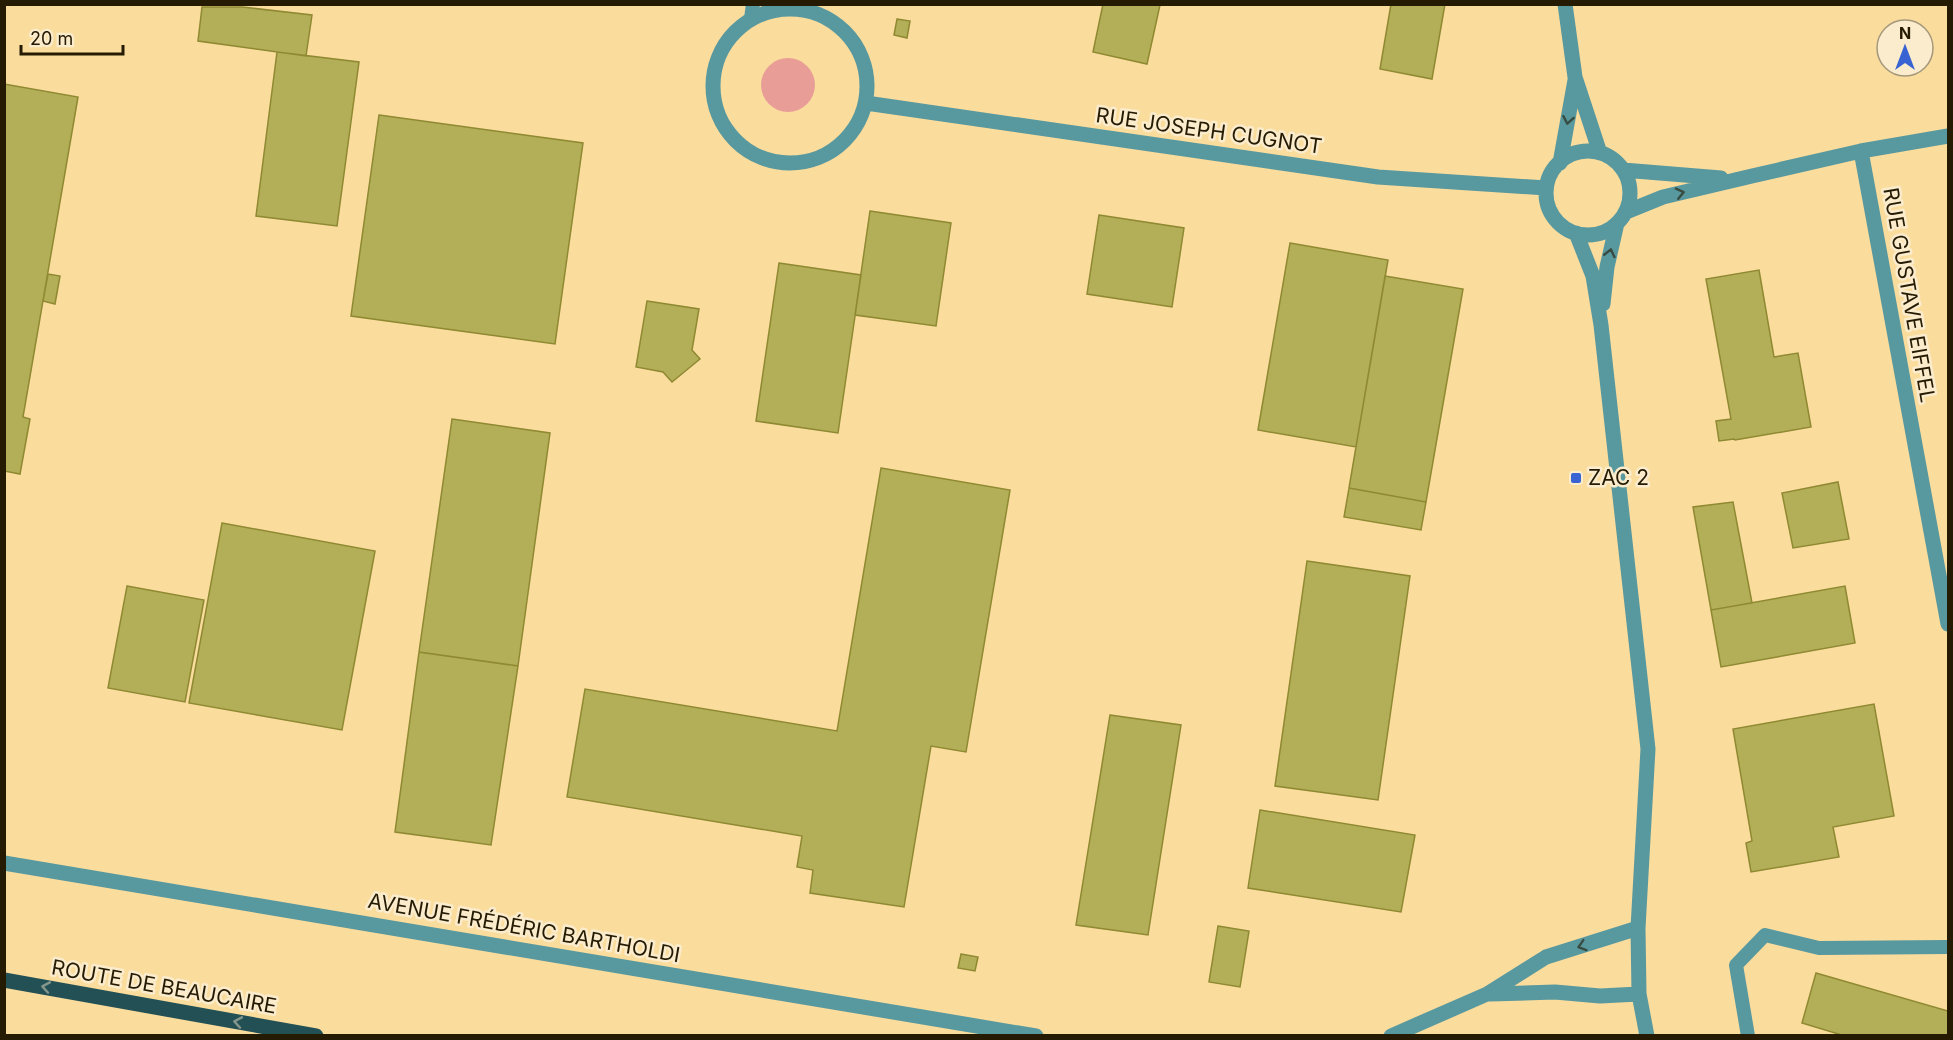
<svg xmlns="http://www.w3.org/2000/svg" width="1953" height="1040" font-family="Inter,sans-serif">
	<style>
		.green { fill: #e89e97 }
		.building { fill: #b3ae58; stroke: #8f8932; stroke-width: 1.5 }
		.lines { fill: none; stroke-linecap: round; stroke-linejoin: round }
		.service { stroke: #58989f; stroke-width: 14 }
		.minor { stroke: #58989f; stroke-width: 15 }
		.primary { stroke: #235055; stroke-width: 15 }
		.oneway { stroke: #394c41 }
		.oneway2 { stroke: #84968b }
		.poi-dot { fill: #3963d3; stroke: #fbeccd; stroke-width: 2 }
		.labels { text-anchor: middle; stroke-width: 5; stroke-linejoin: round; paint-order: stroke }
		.street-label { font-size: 21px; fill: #251a02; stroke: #fbeccd }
		.poi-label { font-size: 21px; fill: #251a02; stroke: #fbeccd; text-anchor: start }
	</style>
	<rect width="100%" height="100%" fill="#fadc9d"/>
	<path class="green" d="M761 85a27 27 0 1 1 54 0a27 27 0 1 1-54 0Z"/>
	<path class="building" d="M1103,4L1160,5L1147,64L1093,52Z
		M1391,4H1445L1432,79L1380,69Z
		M202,7H242L312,15L306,56L198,41Z
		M897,19L910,21L907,38L894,35Z
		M277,52L359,62L337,226L256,216Z
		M4,84L78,97L23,417L30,419L20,474L4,471Z
		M379,115L583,143L555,344L351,316Z
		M870,211L951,223L936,326L855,315Z
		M1099,215L1184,228L1172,307L1087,294Z
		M1290,243L1388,260L1356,447L1258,430Z
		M779,263L861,275L838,433L756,421Z
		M1759,270L1774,357L1798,353L1811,427L1735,440L1734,439L1719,441L1716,421L1731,419L1706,279Z
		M48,274L60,276L55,304L43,301Z
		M1385,276L1463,289L1426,502L1349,488Z
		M647,301L699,309L692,350L700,359L672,382L663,372L636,367Z
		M452,419L550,433L518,666L419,652Z
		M881,468L1010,490L966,752L931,746L904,907L810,893L813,870L797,867L802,836L567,797L585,689L837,731Z
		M1838,482L1849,539L1793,548L1782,493Z
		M1349,488L1426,502L1421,530L1344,517Z
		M1733,502L1752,603L1711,610L1693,507Z
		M222,523L375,551L342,730L189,703Z
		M1307,561L1410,576L1378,800L1275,786Z
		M127,586L204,600L185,702L108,688Z
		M1845,586L1855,643L1721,667L1711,610Z
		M419,652L518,666L491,845L395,832Z
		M1874,704L1894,816L1833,827L1839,857L1751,872L1746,843L1752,841L1733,729Z
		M1110,715L1181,725L1148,935L1076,925Z
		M1260,810L1415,835L1401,912L1248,888Z
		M1218,926L1249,931L1240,987L1209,982Z
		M961,954L978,957L975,971L958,968Z
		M1816,973L1948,1011V1036H1845L1802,1023Z"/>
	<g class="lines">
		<path class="service" d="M751,19L753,4
			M1748,1036L1736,965L1765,935L1819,948L1948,947"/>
		<path class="minor" d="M1565,4L1575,77L1600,153
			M713 86a77 77 0 1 1 154 0a77 77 0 1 1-154 0Z
			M866,103L1378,177L1546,188
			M1861,151L1948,624
			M1546 193a42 42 0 1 1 84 0a42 42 0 1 1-84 0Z
			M1560,163L1575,80
			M1623,170L1721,178
			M1626,212L1663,197L1752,176L1861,151L1948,136
			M1576,233L1593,276L1601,325L1648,749L1638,928L1639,994L1647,1036
			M1603,304L1607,267L1617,223
			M4,863L1036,1036
			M1490,994L1555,992L1600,996L1639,994
			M1391,1036L1487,994L1546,957L1638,928"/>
		<path class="primary" d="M4,980L316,1036"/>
	</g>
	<defs><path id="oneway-chevron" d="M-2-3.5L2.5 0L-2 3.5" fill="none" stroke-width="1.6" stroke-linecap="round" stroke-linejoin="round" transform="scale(1.5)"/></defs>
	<g class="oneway">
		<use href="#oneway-chevron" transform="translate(1568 120) rotate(100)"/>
		<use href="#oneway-chevron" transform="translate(1680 193) rotate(-13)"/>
		<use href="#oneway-chevron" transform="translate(1610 253) rotate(-77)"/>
		<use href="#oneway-chevron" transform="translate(1582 946) rotate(163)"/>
	</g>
	<g class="oneway2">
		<use href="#oneway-chevron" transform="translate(46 987) rotate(-170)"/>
		<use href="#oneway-chevron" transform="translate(238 1022) rotate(-170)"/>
	</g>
	<rect class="poi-dot" x="1570" y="472" width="12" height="12" rx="3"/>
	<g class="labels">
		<g class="street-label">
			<text transform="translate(1209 131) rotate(8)" y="7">RUE JOSEPH CUGNOT</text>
			<text transform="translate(1909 295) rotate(80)" y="7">RUE GUSTAVE EIFFEL</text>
			<text transform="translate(524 928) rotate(10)" y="7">AVENUE FRÉDÉRIC BARTHOLDI</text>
			<text transform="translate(164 987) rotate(10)" y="7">ROUTE DE BEAUCAIRE</text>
		</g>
		<g class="poi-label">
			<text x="1588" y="485">ZAC 2</text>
		</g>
	</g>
	<rect width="1953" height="1040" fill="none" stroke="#251a02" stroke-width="12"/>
	<g transform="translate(1905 48)"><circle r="28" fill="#fbeccd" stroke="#a5987c" stroke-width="1.5"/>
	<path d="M0-4.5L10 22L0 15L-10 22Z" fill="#3963d3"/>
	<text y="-9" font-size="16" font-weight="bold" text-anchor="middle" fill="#251a02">N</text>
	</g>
	<path d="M21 45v9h102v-9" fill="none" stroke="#251a02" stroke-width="3"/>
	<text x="30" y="45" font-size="18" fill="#251a02" stroke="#fbeccd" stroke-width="4.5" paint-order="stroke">20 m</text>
</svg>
